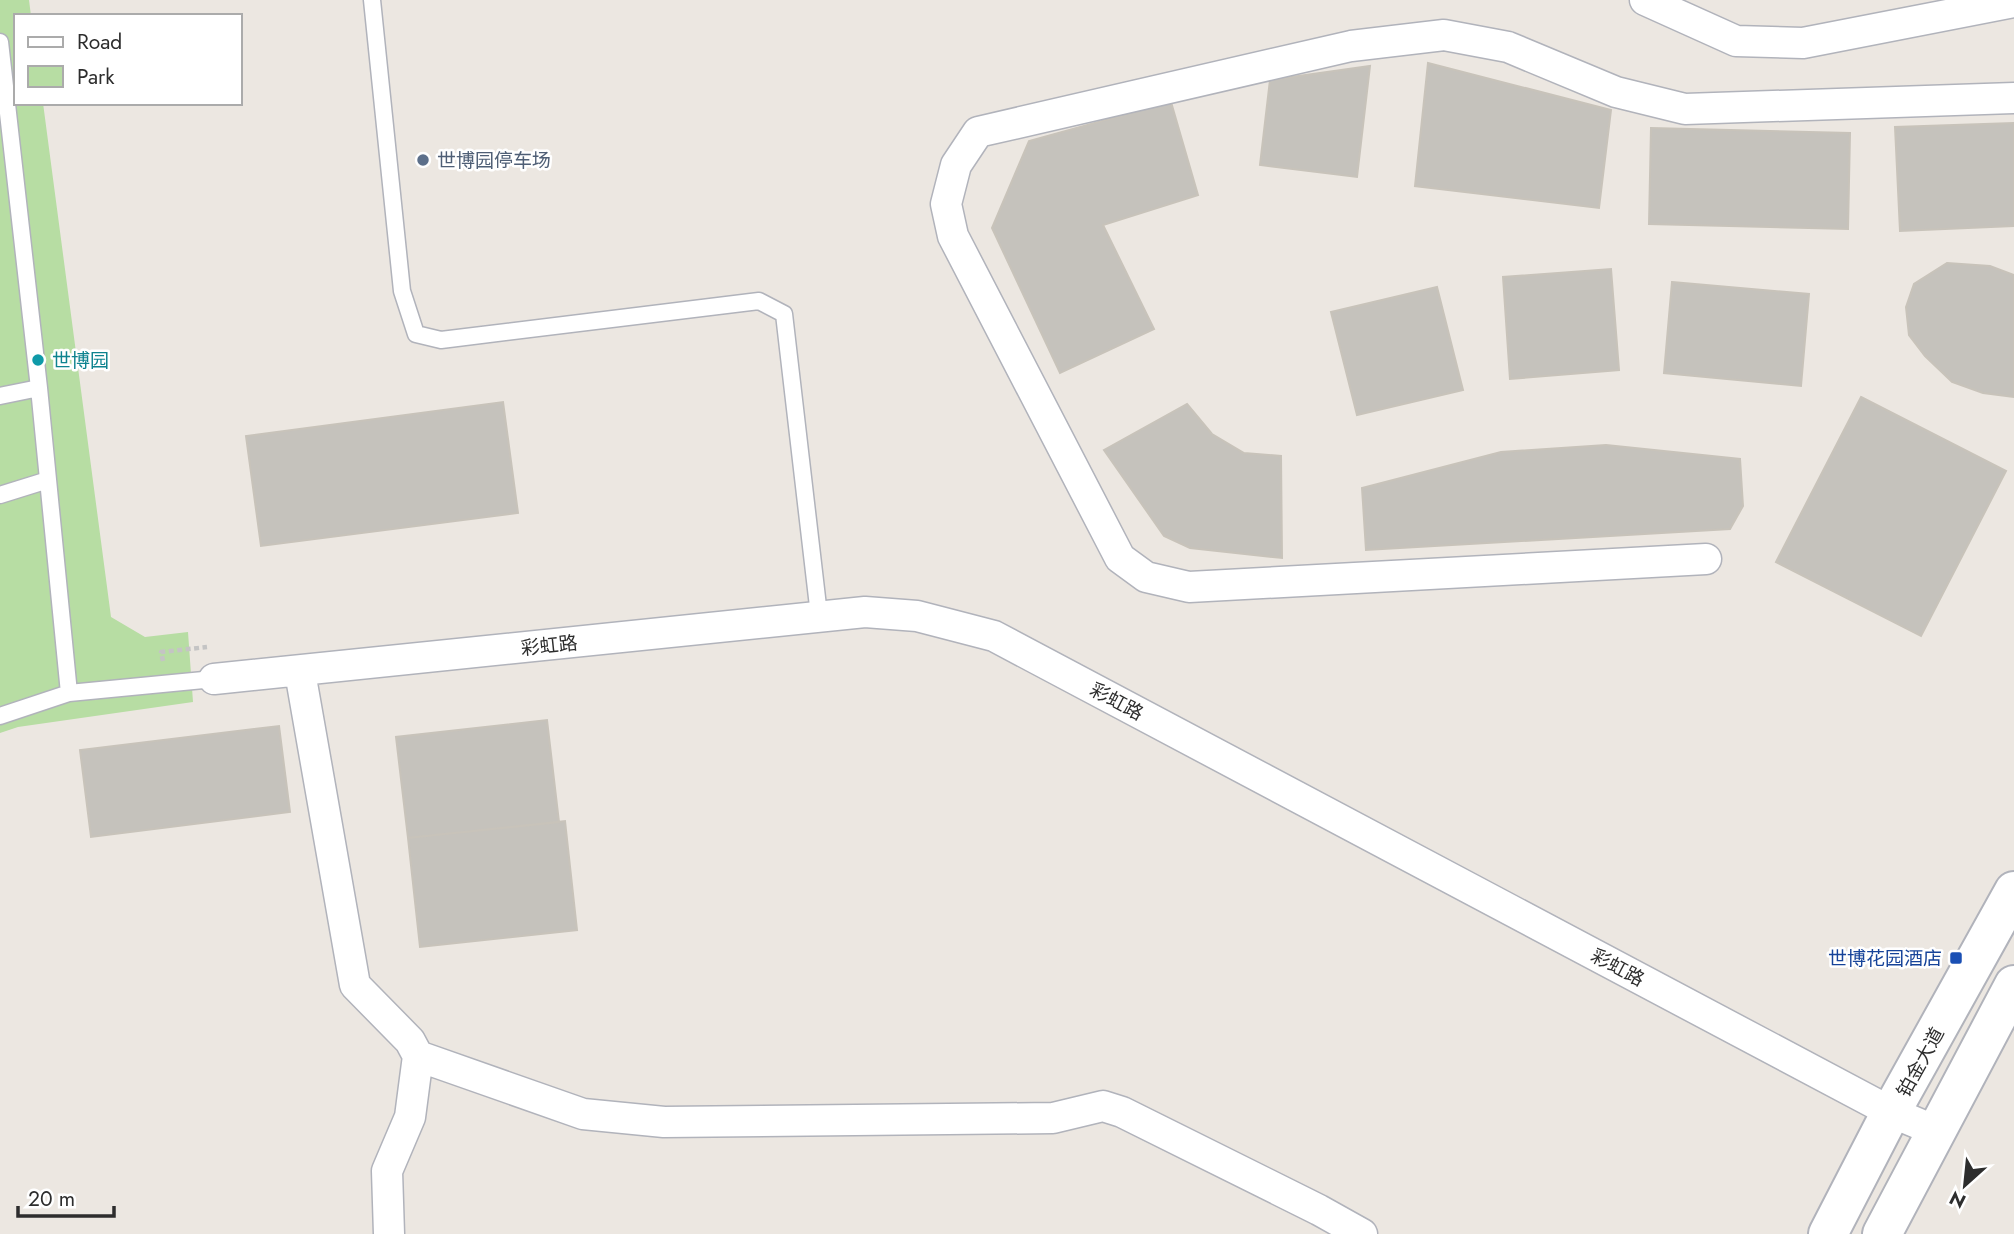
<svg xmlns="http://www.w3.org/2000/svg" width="2014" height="1234" font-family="Jost,'Noto Sans SC',sans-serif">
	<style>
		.green { fill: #b7dda3 }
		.building { fill: #c5c2bc; stroke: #c8c3ba; stroke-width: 2 }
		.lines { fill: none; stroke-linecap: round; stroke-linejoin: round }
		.service-casing { stroke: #b1b3bb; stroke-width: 19 }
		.minor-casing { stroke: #b1b3bb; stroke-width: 33 }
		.secondary-casing { stroke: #b1b3bb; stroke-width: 42 }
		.path { stroke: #c4c4c4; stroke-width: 4.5; stroke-dasharray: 5 3.5; stroke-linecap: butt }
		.service { stroke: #fff; stroke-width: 16 }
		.minor { stroke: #fff; stroke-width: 30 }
		.secondary { stroke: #fff; stroke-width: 38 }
		.service-dot { fill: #5c6f8a; stroke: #fff; stroke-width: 2.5 }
		.culture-dot { fill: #0f9aa8; stroke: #fff; stroke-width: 2.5 }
		.transit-dot { fill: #1a4fb4; stroke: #fff; stroke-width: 2.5 }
		.labels { text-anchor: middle; stroke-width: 5; stroke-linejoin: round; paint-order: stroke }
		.service-label { font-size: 19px; fill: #4e5e75; stroke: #fff; text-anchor: start }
		.culture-label { font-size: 19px; fill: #0d838f; stroke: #fff; text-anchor: start }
		.street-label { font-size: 19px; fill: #2d2d2d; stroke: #fff }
		.transit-label { font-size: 19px; fill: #164399; stroke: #fff; text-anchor: end }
	</style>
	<rect width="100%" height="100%" fill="#ece7e1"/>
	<path class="green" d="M0,0H29L31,16H16V103H43L111,617L145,637L188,632L193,702L18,727L0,733Z"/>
	<path class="building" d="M1428,63L1611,110L1599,208L1415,186Z
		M1370,66L1357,177L1260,165L1270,80Z
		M1171,102L1198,195L1103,225L1154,329L1060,373L992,228L1029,141Z
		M2014,123V226L1900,231L1895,127Z
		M1651,128L1850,133L1848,229L1649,224Z
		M1947,263L1990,266L2014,275V397L1983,393L1952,382L1925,356L1909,335L1906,307L1914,284Z
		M1611,269L1619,370L1510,379L1503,277Z
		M1672,282L1809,294L1801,386L1664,373Z
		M1437,287L1463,390L1357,415L1331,312Z
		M1861,397L2006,471L1921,636L1776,562Z
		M503,402L518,513L261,546L246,436Z
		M1187,404L1212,434L1244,453L1281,456L1282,558L1190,548L1164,536L1104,450Z
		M1606,445L1740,459L1743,506L1730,529L1366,550L1362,488L1501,452Z
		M547,720L559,822L408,838L396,737Z
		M279,726L290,812L91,837L80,750Z
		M565,821L577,930L420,947L408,838Z"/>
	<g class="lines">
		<g class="service-casing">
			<path id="service" d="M372,0L402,291L416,334L441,340L759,301L784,314L819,615
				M0,42L39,388L69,693
				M0,396L39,388
				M0,495L48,480
				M0,716L69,693L214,679"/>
		</g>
		<g class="minor-casing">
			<path id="minor" d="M1645,0L1736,41L1803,43L2014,2
				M1706,559L1189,587L1146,577L1120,558L953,236L946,204L956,165L978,132L1351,46L1444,35L1508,47L1616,92L1685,109L2014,98
				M300,672L355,985L410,1041L418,1056L410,1117L387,1171L389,1234
				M214,679L865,612L917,616L994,636L1891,1112L1936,1131
				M418,1056L583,1114L664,1122L1053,1118L1103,1106L1122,1112L1319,1210L1362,1234"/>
		</g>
		<g class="secondary-casing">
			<path id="secondary" d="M1828,1234L1891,1112L2014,891
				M1882,1234L2014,985"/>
		</g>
		<path class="path" d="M163,661L161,652L207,647"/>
		<use href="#service" class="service"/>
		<use href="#minor" class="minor"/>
		<use href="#secondary" class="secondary"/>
	</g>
	<circle class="service-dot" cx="423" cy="160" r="7"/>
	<circle class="culture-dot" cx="38" cy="360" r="7"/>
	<rect class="transit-dot" x="1949" y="951" width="14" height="14" rx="3.5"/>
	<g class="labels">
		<g class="service-label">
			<text x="437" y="167">世博园停车场</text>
		</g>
		<g class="culture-label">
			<text x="52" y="367">世博园</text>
		</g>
		<g class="street-label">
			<text transform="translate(549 645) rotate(-6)" y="7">彩虹路</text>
			<text transform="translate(1117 701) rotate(28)" y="7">彩虹路</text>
			<text transform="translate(1618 967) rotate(28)" y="7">彩虹路</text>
			<text transform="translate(1920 1062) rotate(-61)" y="7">铂金大道</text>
		</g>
		<g class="transit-label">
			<text x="1942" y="965">世博花园酒店</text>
		</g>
	</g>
	<rect x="14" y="14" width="228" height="91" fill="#ffffff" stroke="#ababab" stroke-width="2"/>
	<rect x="28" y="37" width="35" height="10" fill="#ffffff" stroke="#ababab" stroke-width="2"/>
	<text x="77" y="49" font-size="21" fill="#2d2d2d">Road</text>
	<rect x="28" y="66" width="35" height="21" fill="#b7dda3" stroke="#ababab" stroke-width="2"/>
	<text x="77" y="84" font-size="21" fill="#2d2d2d">Park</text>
	<g transform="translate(1965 1185) rotate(207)" stroke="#ffffff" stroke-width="5" paint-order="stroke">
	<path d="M0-5L12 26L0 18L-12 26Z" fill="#2d2d2d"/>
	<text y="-10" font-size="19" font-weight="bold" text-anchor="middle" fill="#2d2d2d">N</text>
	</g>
	<path d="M18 1206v10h96v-10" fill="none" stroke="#2d2d2d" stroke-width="3.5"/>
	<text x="28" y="1206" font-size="21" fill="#2d2d2d" stroke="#ffffff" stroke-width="5" paint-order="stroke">20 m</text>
</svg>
